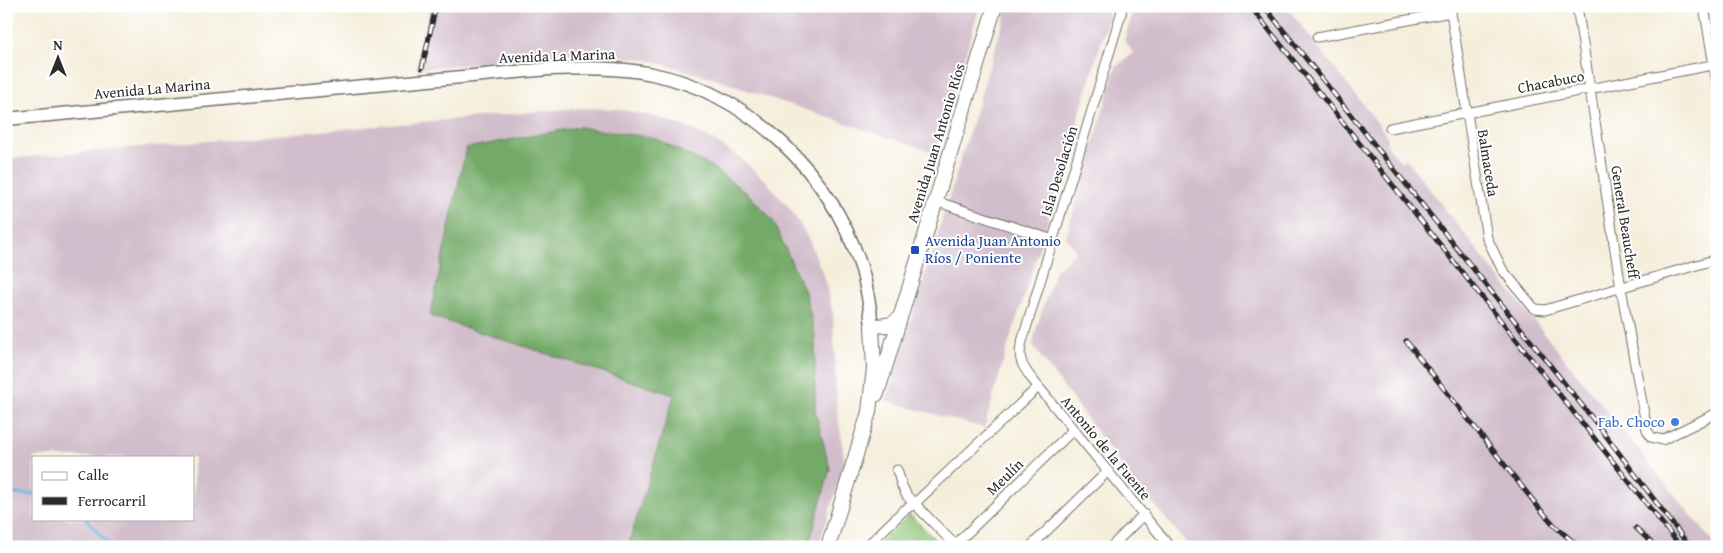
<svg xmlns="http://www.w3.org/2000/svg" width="1723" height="553" font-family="'Gentium Book Plus',serif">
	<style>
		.industrial { fill: #d1bdcb; fill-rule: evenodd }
		.green { fill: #8fc476; stroke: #5d7850 }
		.forest { fill: #73aa67; stroke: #4f6a49 }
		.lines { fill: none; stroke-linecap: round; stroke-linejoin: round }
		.stream { stroke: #61b5dd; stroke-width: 3 }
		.street-casing { stroke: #726f69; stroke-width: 11 }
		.secondary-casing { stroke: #726f69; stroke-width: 15 }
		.primary-casing { stroke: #726f69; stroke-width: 16 }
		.street { stroke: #fff; stroke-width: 9 }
		.secondary { stroke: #fff; stroke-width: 12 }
		.primary { stroke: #fff; stroke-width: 14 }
		.rail-casing { stroke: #2b2b2b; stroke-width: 5 }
		.rail { stroke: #fff; stroke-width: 3; stroke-dasharray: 9; stroke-linecap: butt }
		.transit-dot { fill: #1a4fb4; stroke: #fff; stroke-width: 2 }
		.shop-dot { fill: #3f7fe0; stroke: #fff; stroke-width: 2 }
		.labels { text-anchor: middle; stroke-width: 4; stroke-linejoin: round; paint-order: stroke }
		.street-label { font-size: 15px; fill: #2b2b2b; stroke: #fff }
		.transit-label { font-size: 15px; fill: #164399; stroke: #fff; text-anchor: start }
		.shop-label { font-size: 15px; fill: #366cbe; stroke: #fff; text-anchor: end }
	</style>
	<rect width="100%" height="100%" fill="#fff"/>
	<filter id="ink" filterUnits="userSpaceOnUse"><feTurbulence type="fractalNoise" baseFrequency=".02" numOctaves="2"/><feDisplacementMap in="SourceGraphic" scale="10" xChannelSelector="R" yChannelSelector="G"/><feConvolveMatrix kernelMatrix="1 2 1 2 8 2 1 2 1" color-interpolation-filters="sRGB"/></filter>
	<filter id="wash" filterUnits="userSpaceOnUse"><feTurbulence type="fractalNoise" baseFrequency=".0096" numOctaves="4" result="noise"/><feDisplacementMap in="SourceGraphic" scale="20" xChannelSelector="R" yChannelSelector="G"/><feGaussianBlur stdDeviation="1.12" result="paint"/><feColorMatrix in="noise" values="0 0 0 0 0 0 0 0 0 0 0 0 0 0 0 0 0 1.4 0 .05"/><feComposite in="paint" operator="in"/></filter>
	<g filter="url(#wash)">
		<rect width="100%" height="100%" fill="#f5eedb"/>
		<path class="industrial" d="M430,6H980L935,153L702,75L648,60L593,53L416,69Z
			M1008,6H1103L1109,16L1038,253L1005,355L984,428L886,401Z
			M1129,6H1286L1376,121L1388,138L1386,143L1401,162L1406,159L1484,259L1717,547H1190L1131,478L1033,346L1037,326L1055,271L1076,251L1066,237L1116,67L1133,53L1124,40L1133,12Z
			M579,108L616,109L653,116L689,128L706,136L738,156L766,181L791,210L801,226L810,242L824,277L833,314L837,409L845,463L818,547H6V159ZM34,457H194V519H34Z"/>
		<path class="green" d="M910,515L943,547H874Z"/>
		<path class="forest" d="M579,127L654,138L709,165L748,194L772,219L805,292L815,335V410L830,469L808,547H628L674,395L430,316L466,148Z"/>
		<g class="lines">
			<path class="stream" d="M6,494H34
				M86,519L111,547"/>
		</g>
	</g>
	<g filter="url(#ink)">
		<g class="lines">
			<g class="street-casing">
				<path id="street" d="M1122,6L1121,14L1021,345C1018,360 1023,367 1032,379L1170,547
					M1450,6L1487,238L1502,269L1533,307L1536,309L1545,310L1717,259
					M1577,6L1621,288L1647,430L1651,437L1662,440L1717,413
					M1704,6L1717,84
					M1317,37L1451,12
					M1390,128L1717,64
					M935,201L1053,240
					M897,470L902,486L907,496L957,547
					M955,545L1073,430
					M866,547L903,511L914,504L1038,387
					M1030,547L1108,471
					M1111,547L1144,514"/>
			</g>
			<g class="secondary-casing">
				<path id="secondary" d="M6,119L549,69C584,68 618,67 652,74C751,94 832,174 862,270C867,288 870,307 872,326"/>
			</g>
			<g class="primary-casing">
				<path id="primary" d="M877,394L901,315
					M828,547L869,412L874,368L872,326C884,325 895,327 901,315L995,6"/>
			</g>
			<use href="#street" class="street"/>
			<use href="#secondary" class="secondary"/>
			<use href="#primary" class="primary"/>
			<g class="rail-casing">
				<path id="rail" d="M1250,6L1681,547
					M1264,6L1600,428L1690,547
					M422,68L436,6
					M1406,341L1539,508L1556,527L1579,547
					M1636,528L1656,547"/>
			</g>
			<use href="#rail" class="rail"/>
		</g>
	</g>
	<rect class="transit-dot" x="910" y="245" width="10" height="10" rx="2.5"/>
	<circle class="shop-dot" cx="1675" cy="422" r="5"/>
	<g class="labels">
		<g class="street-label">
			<text transform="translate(557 56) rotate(-2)" y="5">Avenida La Marina</text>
			<text transform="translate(1551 82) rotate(-11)" y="5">Chacabuco</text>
			<text transform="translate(152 89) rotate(-5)" y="5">Avenida La Marina</text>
			<text transform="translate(936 143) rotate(-73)" y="5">Avenida Juan Antonio Ríos</text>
			<text transform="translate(1488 163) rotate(81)" y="5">Balmaceda</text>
			<text transform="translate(1059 171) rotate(-73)" y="5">Isla Desolación</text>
			<text transform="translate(1625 222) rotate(81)" y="5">General Beaucheff</text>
			<text transform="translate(1106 448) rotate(50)" y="5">Antonio de la Fuente</text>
			<text transform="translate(1005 477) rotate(-44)" y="5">Meulín</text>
		</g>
		<g class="transit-label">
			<text x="925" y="246">Avenida Juan Antonio<tspan x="925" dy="17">Ríos / Poniente</tspan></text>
		</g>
		<g class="shop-label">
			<text x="1665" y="427">Fab. Choco</text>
		</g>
	</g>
	<rect width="1723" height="553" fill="none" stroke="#fff" stroke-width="25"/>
	<rect x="32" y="456" width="162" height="65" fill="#ffffff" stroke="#aaaaaa"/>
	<rect x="42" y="472" width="25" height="8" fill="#ffffff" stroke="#aaaaaa"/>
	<text x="78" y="480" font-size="15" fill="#2b2b2b">Calle</text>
	<rect x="42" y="497" width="25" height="8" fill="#2b2b2b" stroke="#aaaaaa"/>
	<text x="78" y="506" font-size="15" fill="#2b2b2b">Ferrocarril</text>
	<g transform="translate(58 58)" stroke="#ffffff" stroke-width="4" paint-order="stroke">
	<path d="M0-4L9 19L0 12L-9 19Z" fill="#2b2b2b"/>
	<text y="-8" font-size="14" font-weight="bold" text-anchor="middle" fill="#2b2b2b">N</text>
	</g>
</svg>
